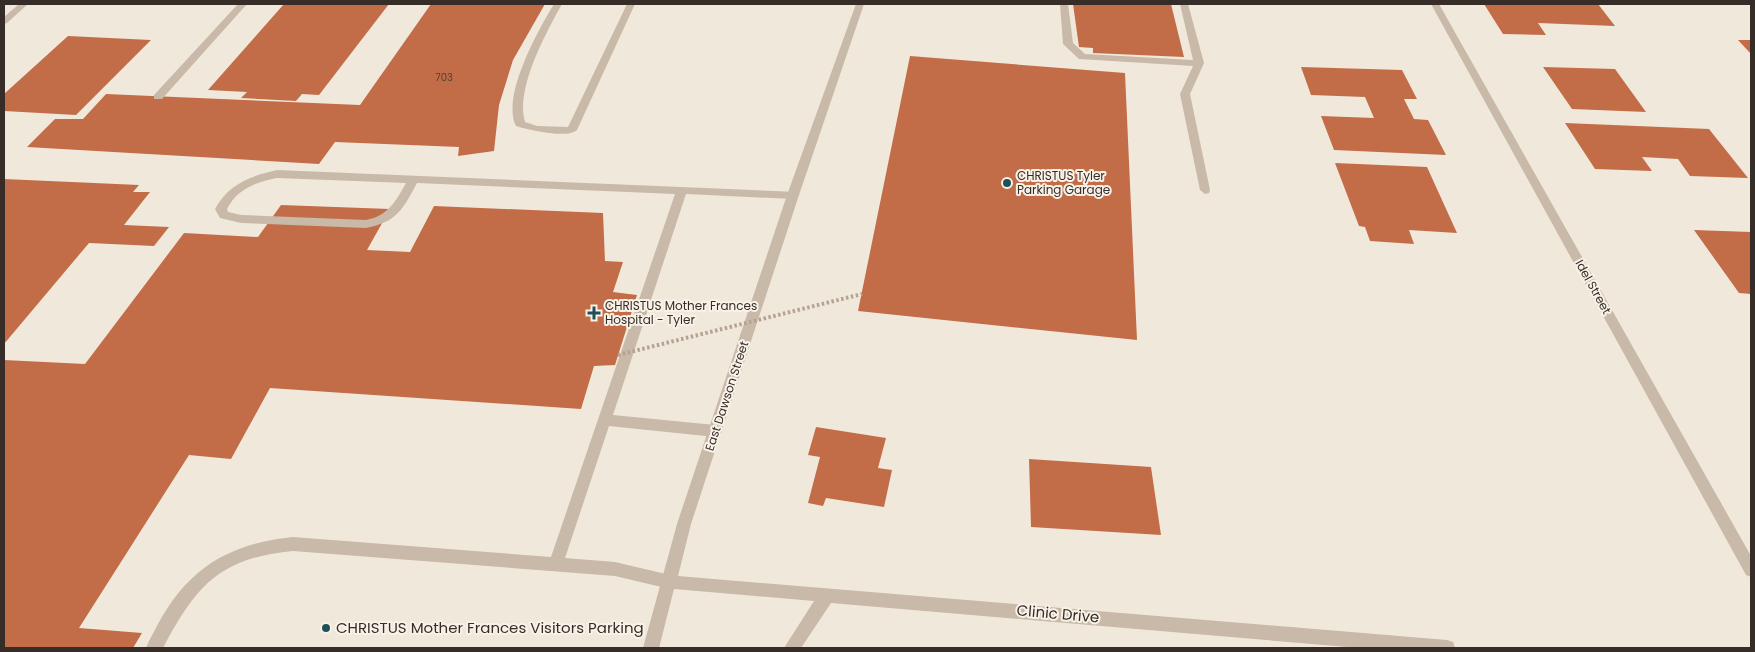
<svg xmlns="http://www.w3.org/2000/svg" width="1755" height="652" font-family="Poppins,sans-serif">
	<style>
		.building { fill: #c36d48 }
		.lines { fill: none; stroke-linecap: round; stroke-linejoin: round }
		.service { fill: #c9b9a8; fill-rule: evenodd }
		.minor { fill: #c9b9a8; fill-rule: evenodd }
		.path-bridge { stroke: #b5a392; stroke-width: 4; stroke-dasharray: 2.5 2.5; stroke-linecap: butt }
		.poi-dot { fill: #1f5057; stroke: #f9f2e8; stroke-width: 2 }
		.labels { text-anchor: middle; stroke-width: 4; stroke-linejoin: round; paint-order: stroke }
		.number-label { font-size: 10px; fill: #593d30 }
		.poi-label { font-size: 12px; fill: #362d28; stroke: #f9f2e8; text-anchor: start }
		.street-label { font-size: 12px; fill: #362d28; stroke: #f9f2e8 }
		.near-street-label { font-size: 15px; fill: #362d28; stroke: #f9f2e8 }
		.near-poi-label { font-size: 15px; fill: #362d28; stroke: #f9f2e8; text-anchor: start }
	</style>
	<rect width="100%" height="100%" fill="#f1e8dc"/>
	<path class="building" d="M284,4H389L319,95L302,94L296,101L241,98L247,92L208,90Z
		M431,4H545L513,60L499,105L494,151L458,156L459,147L335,142L319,164L27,147L55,119H83L106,94L360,105Z
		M1073,4H1171L1184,57L1093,53V48L1079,47Z
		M1484,4H1598L1615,26L1538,23L1546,35L1503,34Z
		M68,36L151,40L76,115L4,111V94Z
		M1738,40H1751V54Z
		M910,56L1125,73L1137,340L858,311Z
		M1301,67L1402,70L1417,99H1404L1414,119L1428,120L1446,155L1334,150L1321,116L1374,118L1365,97L1311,95Z
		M1543,67L1615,69L1646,112L1572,109Z
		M1565,123L1709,129L1748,178L1690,176L1678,159L1642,157L1652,171L1595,169Z
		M1335,163L1427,167L1457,233L1409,230L1414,244L1370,241L1365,227L1359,226Z
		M4,179L139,185L133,192H150L124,225L169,227L154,246L89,243L4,344Z
		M281,205L390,209L367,250L410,252L434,206L603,213L605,261L623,262L613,292L637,295L615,365L594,366L581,409L270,388L231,459L189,455L79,628L142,633L133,648H4V360L85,364L184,233L258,237Z
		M1694,230L1751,232V294L1739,293Z
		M816,427L886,438L878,468L892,470L884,507L826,498L823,506L808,503L820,457L808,455Z
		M1029,459L1151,467L1161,535L1031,527Z"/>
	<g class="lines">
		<path class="service" d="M238,4H247L162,99H154V95Z
			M554,4H562C546,33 515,89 525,122L537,126L568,127L627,4H635L577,130C567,139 529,130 516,126C501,97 538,30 554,4Z
			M1060,4H1068L1073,43L1085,54L1193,60L1180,4H1188L1204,63L1190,94L1210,190L1209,193L1205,194L1200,190L1180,94L1193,66L1079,59L1063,44Z
			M277,170L797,192L799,195L797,198L793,199L686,194L613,415L715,425L720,427L722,431L720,435L715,437L609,426L565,558L615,562L670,575L675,577L678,582L675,587L670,589L615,576L293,551C219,558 196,586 163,648H146C149,640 154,632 158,624C188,568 230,543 293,537L551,557L675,194L417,183C403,209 397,222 366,228L241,223L220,218L215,209C229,184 250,176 277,170ZM277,178L406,183C396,201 388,216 366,220L241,215L228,212L227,209C237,189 256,182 277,178Z"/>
		<path class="minor" d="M19,4H28L7,23L4,24V17Z
			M856,4H864L799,195L691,524L678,576L1447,640L1453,642L1455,648H1359L831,603L801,648H784L814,601L674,589L659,648H643L677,524L787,195Z
			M1431,4H1439L1751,556V577L1746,575Z"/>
		<path class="path-bridge" d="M618,355L862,294"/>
	</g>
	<g class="poi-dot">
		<circle cx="1007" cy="183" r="5"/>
		<path d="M591.5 305.5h5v5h5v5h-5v5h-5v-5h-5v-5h5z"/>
		<circle cx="326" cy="628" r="5"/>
	</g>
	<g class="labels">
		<g class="number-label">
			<text x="444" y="81">703</text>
		</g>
		<g class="poi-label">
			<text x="1017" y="180">CHRISTUS Tyler<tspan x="1017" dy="14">Parking Garage</tspan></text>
			<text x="605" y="310">CHRISTUS Mother Frances<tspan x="605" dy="14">Hospital - Tyler</tspan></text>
		</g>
		<g class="street-label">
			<text transform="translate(1593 287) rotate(61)" y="4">Idel Street</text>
			<text transform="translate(727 396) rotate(-72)" y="4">East Dawson Street</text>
		</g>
		<g class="near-street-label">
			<text transform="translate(1058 614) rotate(5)" y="5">Clinic Drive</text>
		</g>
		<g class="near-poi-label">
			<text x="336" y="633">CHRISTUS Mother Frances Visitors Parking</text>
		</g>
	</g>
	<rect width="1755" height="652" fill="none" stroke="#362d28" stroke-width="10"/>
</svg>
